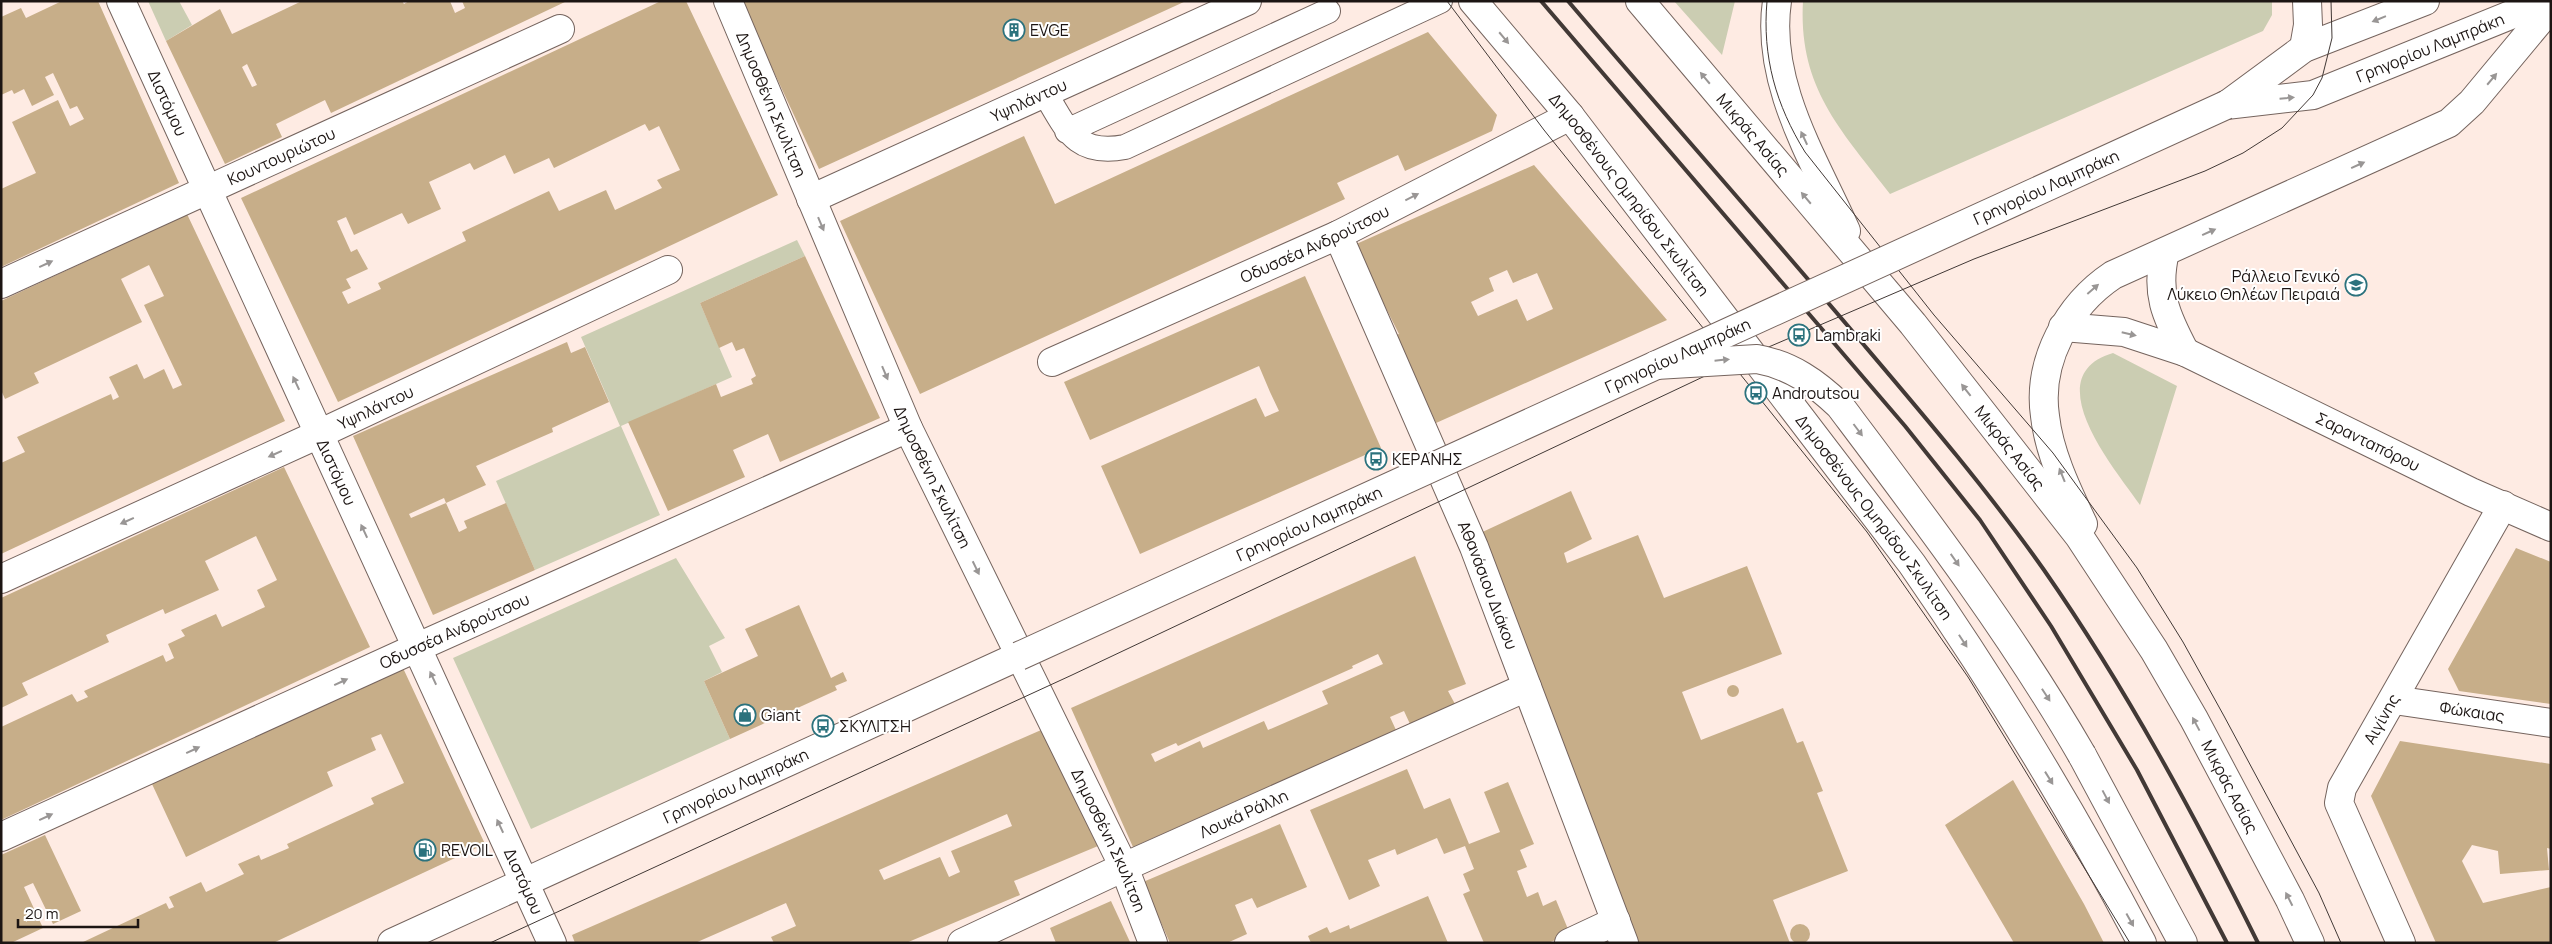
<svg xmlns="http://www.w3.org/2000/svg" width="2552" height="944" font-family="Manrope,sans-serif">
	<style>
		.green { fill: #cbcdb2 }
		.building { fill: #c7ae89; fill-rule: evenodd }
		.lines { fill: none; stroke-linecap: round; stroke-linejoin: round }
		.service-casing { stroke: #75645e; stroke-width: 26 }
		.minor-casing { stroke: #75645e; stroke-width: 30 }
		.secondary-casing { stroke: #75645e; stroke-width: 30 }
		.primary-casing { stroke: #75645e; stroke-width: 30 }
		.service { stroke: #fff; stroke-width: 24 }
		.minor { stroke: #fff; stroke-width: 28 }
		.secondary { stroke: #fff; stroke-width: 28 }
		.primary { stroke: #fff; stroke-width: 28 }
		.tram { stroke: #423936; stroke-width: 1 }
		.rail { stroke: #423936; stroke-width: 4 }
		.secondary-bridge-casing { stroke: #75645e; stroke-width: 30; stroke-linecap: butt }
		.primary-bridge-casing { stroke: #75645e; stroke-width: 30; stroke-linecap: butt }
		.secondary-bridge { stroke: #fff; stroke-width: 28 }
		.primary-bridge { stroke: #fff; stroke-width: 28 }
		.oneway { fill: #999695 }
		.labels { text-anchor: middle; stroke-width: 4; stroke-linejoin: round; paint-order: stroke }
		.poi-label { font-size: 16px; fill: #1c1513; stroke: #fff; text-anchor: start }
		.street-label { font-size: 16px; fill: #1c1513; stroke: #fff }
	</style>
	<rect width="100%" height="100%" fill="#feebe3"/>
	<path class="green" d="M148,1H179L192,25L166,41Z
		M1674,1H1735L1722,55Z
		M1803,1H2272V15L2263,31L1890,194C1841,130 1798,88 1803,1Z
		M797,240L805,256L700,303L732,377L621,426L660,515L535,570L496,481L620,426L581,337Z
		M2113,353L2177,386L2140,505C2116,470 2035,376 2113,353Z
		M676,558L725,638L709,646L722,672L704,681L730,739L531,829L453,658Z"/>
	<path class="building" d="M62,1H98L179,183L1,267V189L36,173L12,122L58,100L70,126L84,119L77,106L70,109L53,73L45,77L54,95L32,106L24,89L14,94L12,90L1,95V17L21,8L26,18Z
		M302,1H402L404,4L409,1H450L455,13L465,8L462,1H567L331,113L325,100L276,124L282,137L225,164L166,41L220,9L232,34ZM247,64L257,85L252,87L242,67Z
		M661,1H686L778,195L338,402L241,198ZM645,124L649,131L659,126L680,170L657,180L662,188L615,210L606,190L559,211L549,191L462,232L466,241L378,283L381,289L348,304L342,292L351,288L346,279L368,269L357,249L351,252L337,221L346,217L354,235L402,213L408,224L441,209L429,182L470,163L474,170L505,155L514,174L549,158L554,168Z
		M741,1H1186L819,169Z
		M1428,32L1497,115L1492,131L1405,171L1398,155L1337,183L1345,199L920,394L840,221L1024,136L1055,204Z
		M1534,165L1667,320L1436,423L1396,335L1399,334L1354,245ZM1507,270L1513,283L1537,273L1553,309L1527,321L1517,299L1478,316L1471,302L1494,291L1489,278Z
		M187,214L285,421L1,554V463L25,452L17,437L111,394L113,400L119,397L109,377L137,364L144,379L164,369L173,389L182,385L144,305L164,296L149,265L121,279L142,322L34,373L39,383L5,399L1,390V301Z
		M805,256L880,418L780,462L768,434L733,450L745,477L668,511L628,422L716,384L721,397L753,384L751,379L756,376L744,348L736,351L732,342L719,348L700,303Z
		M1305,276L1381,448L1140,554L1101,466L1256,398L1265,417L1279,411L1270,392L1259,366L1090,440L1064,382Z
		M567,342L571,353L585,347L609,402L552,428L553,432L476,466L486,485L446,503L444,498L409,514L411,518L446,503L459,532L467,528L464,521L506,503L535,570L433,615L353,436Z
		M284,467L370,647L1,820V727L72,694L77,702L88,697L84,691L163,655L166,662L174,658L168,644L185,636L181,630L216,614L222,627L265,607L257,590L277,580L256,536L205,561L219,590L165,614L163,609L106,635L109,642L22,683L28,695L1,708V598Z
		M1571,491L1592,539L1564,553L1567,563L1638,535L1664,598L1747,566L1782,654L1682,692L1701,740L1783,708L1797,743L1803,741L1823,791L1817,793L1848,871L1773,900L1790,943H1637L1476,535Z
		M2516,548L2551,562V704L2459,691L2448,669Z
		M1415,556L1466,684L1448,691L1455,704L1410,724L1404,711L1390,717L1396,730L1133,847L1071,708ZM1378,654L1383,664L1322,691L1328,704L1268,730L1264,721L1203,748L1200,741L1155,762L1151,754L1176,743L1178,746L1353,668L1352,666Z
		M799,605L831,678L843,672L847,681L835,686L837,690L730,739L704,681L758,656L745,629Z
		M403,668L485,844L273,943H81L166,903L169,909L174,907L169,897L201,882L206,892L244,874L238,864L259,855L261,860L289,848L287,844L374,804L371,798L404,783L381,734L371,738L376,750L327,772L333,786L186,857L152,784Z
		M1727 691a6 6 0 1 1 12 0a6 6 0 1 1-12 0Z
		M1048,727L1098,846L1014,881L1020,895L906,943H774L771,937L796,926L786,903L695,943H575L572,935ZM1007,814L1012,826L951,851L960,872L949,877L940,857L884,880L879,870Z
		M2400,741L2551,764V849L2547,848L2549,870L2500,874L2498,851L2472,845L2462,861L2483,903L2551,887V943H2436L2371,796Z
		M1407,769L1424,809L1450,798L1469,844L1500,832L1484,792L1508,782L1534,844L1520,850L1527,867L1517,871L1527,897L1538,892L1543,906L1556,900L1570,934L1548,943H1484L1463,894L1470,891L1463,874L1474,869L1465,846L1444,854L1437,838L1397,855L1395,849L1368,860L1380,886L1349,900L1310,810Z
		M2013,780L2084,904L2104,943H2014L1945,825Z
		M1280,824L1307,887L1257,908L1252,898L1235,905L1247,934L1227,943H1170L1143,882Z
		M45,835L81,911L53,924L33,883L24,887L43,928L11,943H1V855Z
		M1428,896L1448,943H1311L1308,936L1327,927L1330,933L1349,925L1350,929Z
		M1111,901L1130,942L1056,943L1050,928Z
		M1790 934a10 10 0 1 1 20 0a10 10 0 1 1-20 0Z"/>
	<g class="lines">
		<g class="service-casing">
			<path id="service" d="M1045,93C1067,130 1076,156 1125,147L1440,1
				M1067,131L1328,11"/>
		</g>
		<g class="minor-casing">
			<g id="minor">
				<path id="s1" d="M121,1L552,943"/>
				<path id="s2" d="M728,1L908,428L1124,867L1153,943"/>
				<path id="s3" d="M811,199L1247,1"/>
				<path id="s4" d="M1338,235L1474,547L1624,943"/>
				<path d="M2165,252C2155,293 2166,316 2185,352"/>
				<path id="s5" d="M1,284L560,29"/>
				<path id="s6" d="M2063,327L2124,332L2185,352L2471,492L2551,527"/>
				<path id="s7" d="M1052,362L1338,235L1570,116"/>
				<path id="s8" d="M1,579L319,434L668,270"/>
				<path id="s9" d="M2394,700L2551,723"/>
				<path id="s10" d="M1,837L418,647L908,428"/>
				<path id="s11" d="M962,943L1124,867L1527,687"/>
				<path d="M1569,943L1616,921"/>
				<path id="s12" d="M2401,943L2339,803L2342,788L2503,505"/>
			</g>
		</g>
		<g class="secondary-casing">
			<g id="secondary">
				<path d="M2228,104L2304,48L2425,1"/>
				<path id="s13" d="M2226,105L2313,95L2545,1"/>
				<path id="s14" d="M392,943L1019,656"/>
			</g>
		</g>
		<g class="primary-casing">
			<g id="primary">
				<path id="s15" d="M1473,1L1570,116L1912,564C1996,685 2073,812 2142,943"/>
				<path id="s16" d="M1640,1L1913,324L2079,536L2154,650L2194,719L2290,900L2310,943"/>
				<path d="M1777,1C1765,83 1814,159 1846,231"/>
				<path d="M2304,48L2308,25L2307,1"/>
				<path d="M2083,524C2067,490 2049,453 2045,416C2037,361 2068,305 2113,275L2449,123L2472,102L2551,7"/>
				<path d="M2082,755L2183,943"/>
			</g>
		</g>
		<use href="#service" class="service"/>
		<use href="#minor" class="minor"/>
		<use href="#secondary" class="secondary"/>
		<use href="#primary" class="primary"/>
		<path class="tram" d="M1447,1L1544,130L1867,532L1968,677L2130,943
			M1767,1C1762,57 1776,105 1805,152L1934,315L2053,453L2137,568L2183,642L2224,716L2319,893L2341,943
			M490,943L1072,675L1743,358L1974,259L2205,171L2243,153L2282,128L2313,95L2322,78L2332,38L2331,1"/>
		<path class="rail" d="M1541,1L1905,426L1980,520L2051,626L2137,770L2227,943
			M1568,1C1666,116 1766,229 1864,345C1926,418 1989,492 2044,570C2126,688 2194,814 2258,943"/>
		<g class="secondary-bridge-casing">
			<g id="secondary-bridge">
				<path id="s17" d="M1019,656L2226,105"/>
			</g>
		</g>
		<g class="primary-bridge-casing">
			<path id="primary-bridge" d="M1656,365L1757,359C1791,365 1816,383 1840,406C1925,519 2011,632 2082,755"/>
		</g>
		<use href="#secondary-bridge" class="secondary-bridge"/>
		<use href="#primary-bridge" class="primary-bridge"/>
	</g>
	<defs><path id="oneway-solid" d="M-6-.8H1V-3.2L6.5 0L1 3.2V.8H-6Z" transform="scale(1.25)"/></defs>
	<g class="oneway">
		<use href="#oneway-solid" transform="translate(2379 19) rotate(158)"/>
		<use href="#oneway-solid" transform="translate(1504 38) rotate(50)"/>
		<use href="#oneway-solid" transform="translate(1705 78) rotate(-130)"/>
		<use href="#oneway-solid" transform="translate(2492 79) rotate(-50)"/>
		<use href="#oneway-solid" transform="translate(2287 98) rotate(-6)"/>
		<use href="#oneway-solid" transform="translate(1804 138) rotate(-115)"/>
		<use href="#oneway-solid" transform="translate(2358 165) rotate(-24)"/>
		<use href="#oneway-solid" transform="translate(1412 197) rotate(-27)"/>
		<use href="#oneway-solid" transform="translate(1806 198) rotate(-130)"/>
		<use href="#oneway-solid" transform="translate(821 224) rotate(67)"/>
		<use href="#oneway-solid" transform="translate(2209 232) rotate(-24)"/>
		<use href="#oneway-solid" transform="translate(46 264) rotate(-25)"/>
		<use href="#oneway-solid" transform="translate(2093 289) rotate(-41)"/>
		<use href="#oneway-solid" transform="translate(2129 334) rotate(13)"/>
		<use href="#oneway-solid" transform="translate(1722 360) rotate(-6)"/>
		<use href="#oneway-solid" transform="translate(885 373) rotate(67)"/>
		<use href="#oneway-solid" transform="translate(296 383) rotate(-115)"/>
		<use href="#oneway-solid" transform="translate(1966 390) rotate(-128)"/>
		<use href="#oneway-solid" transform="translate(1858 430) rotate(53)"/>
		<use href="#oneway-solid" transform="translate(275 454) rotate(156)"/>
		<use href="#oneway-solid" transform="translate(2062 475) rotate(-112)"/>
		<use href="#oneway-solid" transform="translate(127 521) rotate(156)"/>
		<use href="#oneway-solid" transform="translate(364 531) rotate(-115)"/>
		<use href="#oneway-solid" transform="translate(1955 560) rotate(55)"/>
		<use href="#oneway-solid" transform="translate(976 568) rotate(64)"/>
		<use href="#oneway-solid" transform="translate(1963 641) rotate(57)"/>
		<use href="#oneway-solid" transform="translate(433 678) rotate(-115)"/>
		<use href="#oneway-solid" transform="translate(341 682) rotate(-25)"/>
		<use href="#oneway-solid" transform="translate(2046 695) rotate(57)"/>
		<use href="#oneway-solid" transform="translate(2196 724) rotate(-118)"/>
		<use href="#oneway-solid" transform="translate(193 750) rotate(-25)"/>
		<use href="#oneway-solid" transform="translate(2049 778) rotate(58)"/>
		<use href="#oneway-solid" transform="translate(2106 797) rotate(62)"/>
		<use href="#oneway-solid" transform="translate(46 817) rotate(-25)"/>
		<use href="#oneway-solid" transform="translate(500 826) rotate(-115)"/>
		<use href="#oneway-solid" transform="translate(2289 899) rotate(-117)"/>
		<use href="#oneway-solid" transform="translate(2130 920) rotate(61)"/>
	</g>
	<defs>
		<g id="building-ring" transform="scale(1.125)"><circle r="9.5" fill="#fff" stroke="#2b727d" stroke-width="1.5"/><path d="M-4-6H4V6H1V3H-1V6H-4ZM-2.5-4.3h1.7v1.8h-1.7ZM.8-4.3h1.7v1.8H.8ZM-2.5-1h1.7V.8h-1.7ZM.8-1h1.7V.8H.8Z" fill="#2b727d"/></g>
		<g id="school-ring" transform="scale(1.125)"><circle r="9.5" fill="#fff" stroke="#2b727d" stroke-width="1.5"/><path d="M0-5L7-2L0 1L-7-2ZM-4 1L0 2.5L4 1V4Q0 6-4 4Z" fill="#2b727d"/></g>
		<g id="bus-ring" transform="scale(1.125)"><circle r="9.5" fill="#fff" stroke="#2b727d" stroke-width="1.5"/><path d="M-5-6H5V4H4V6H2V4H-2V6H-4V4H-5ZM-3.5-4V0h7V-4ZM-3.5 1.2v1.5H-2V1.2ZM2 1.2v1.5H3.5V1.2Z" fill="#2b727d"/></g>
		<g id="shop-ring" transform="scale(1.125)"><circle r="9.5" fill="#fff" stroke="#2b727d" stroke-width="1.5"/><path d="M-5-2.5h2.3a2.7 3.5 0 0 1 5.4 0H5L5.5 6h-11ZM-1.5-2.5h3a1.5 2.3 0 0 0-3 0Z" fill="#2b727d"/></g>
		<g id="fuel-ring" transform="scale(1.125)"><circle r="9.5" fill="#fff" stroke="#2b727d" stroke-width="1.5"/><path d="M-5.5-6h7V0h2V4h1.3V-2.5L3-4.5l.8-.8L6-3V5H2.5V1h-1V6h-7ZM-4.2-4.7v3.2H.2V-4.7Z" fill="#2b727d"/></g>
	</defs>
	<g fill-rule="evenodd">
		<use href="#building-ring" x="1014" y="30"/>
		<use href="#school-ring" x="2356" y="285"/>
		<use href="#bus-ring" x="1799" y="335"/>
		<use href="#bus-ring" x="1756" y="393"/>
		<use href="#bus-ring" x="1376" y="459"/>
		<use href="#shop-ring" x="745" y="715"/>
		<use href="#bus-ring" x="823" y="726"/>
		<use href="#fuel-ring" x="425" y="850"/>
	</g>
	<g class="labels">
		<g class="poi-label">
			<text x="1030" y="36">EVGE</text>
			<text x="2340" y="282" text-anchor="end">Ράλλειο Γενικό<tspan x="2340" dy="18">Λύκειο Θηλέων Πειραιά</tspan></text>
			<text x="1815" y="341">Lambraki</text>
			<text x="1772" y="399">Androutsou</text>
			<text x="1392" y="465">ΚΕΡΑΝΗΣ</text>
			<text x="761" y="721">Giant</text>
			<text x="839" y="732">ΣΚΥΛΙΤΣΗ</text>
			<text x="441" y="856">REVOIL</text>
		</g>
		<g class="street-label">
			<text dy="6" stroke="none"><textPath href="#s13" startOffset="214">Γρηγορίου Λαμπράκη</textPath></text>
			<text dy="6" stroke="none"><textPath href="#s3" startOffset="239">Υψηλάντου</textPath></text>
			<text dy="6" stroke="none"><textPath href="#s1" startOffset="112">Διστόμου</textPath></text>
			<text dy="6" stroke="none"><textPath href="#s2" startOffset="112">Δημοσθένη Σκυλίτση</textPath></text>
			<text dy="6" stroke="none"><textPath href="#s16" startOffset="175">Μικράς Ασίας</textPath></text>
			<text dy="6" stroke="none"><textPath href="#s5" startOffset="308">Κουντουριώτου</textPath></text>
			<text dy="6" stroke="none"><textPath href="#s17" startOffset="1129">Γρηγορίου Λαμπράκη</textPath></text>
			<text dy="6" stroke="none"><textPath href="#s15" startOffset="249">Δημοσθένους Ομηρίδου Σκυλίτση</textPath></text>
			<text dy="6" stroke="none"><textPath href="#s7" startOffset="288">Οδυσσέα Ανδρούτσου</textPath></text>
			<text dy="6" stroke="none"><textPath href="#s17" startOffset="724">Γρηγορίου Λαμπράκη</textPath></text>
			<text dy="6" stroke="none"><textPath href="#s8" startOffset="412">Υψηλάντου</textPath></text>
			<text dy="6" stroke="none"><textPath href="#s6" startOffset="329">Σαρανταπόρου</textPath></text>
			<text dy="6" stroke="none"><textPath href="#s16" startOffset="580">Μικράς Ασίας</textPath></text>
			<text dy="6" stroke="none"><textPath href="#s1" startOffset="518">Διστόμου</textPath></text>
			<text dy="6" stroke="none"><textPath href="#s2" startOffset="518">Δημοσθένη Σκυλίτση</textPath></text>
			<text dy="6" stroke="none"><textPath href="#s15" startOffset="654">Δημοσθένους Ομηρίδου Σκυλίτση</textPath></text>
			<text dy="6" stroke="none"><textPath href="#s17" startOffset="319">Γρηγορίου Λαμπράκη</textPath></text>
			<text dy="6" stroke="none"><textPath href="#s4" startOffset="381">Αθανάσιου Διάκου</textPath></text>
			<text dy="6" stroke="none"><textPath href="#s10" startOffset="498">Οδυσσέα Ανδρούτσου</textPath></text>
			<text dy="6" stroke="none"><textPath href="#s9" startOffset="79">Φώκαιας</textPath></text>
			<text dy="6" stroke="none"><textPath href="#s12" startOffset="248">Αιγίνης</textPath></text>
			<text dy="6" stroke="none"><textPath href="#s14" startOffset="378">Γρηγορίου Λαμπράκη</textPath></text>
			<text dy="6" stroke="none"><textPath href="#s16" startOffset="985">Μικράς Ασίας</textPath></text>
			<text dy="6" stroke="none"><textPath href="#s11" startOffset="310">Λουκά Ράλλη</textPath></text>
			<text dy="6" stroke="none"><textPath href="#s2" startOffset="922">Δημοσθένη Σκυλίτση</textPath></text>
			<text dy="6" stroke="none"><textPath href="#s1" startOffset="968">Διστόμου</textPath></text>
		</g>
	</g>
	<rect width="2552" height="944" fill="none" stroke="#1c1513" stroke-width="5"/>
	<path d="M18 919v8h120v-8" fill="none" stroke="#1c1513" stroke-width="2.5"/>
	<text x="25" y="919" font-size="15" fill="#1c1513" stroke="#ffffff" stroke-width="4" paint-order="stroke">20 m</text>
</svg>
